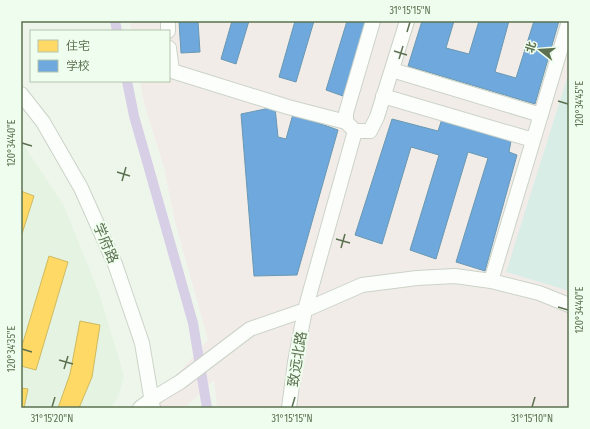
<svg xmlns="http://www.w3.org/2000/svg" width="590" height="429" font-family="'Fira Sans Condensed','Noto Sans SC',sans-serif">
	<style>
		.residential { fill: #e5f4e2 }
		.education { fill: #f2ece9 }
		.green { fill: #d9ede7 }
		.homes { fill: #ffd966; stroke: #ceba5f }
		.schools { fill: #6fa8dc; stroke: #6998b2 }
		.lines { fill: none; stroke-linecap: round; stroke-linejoin: round }
		.canal { stroke: #d7cfe5; stroke-width: 10 }
		.minor-casing { stroke: #cbd3c7; stroke-width: 16 }
		.minor { stroke: #fcfefc; stroke-width: 14 }
		.ticks { fill: none; stroke: #5b714f; stroke-width: 1.5 }
		.labels { text-anchor: middle; stroke-width: 4; stroke-linejoin: round; paint-order: stroke }
		.street-label { font-size: 14px; fill: #5b714f; stroke: #effdee }
		.neatline { fill: none; stroke: #5b714f; stroke-width: 1.5 }
		.ticks-label { font-size: 10px; text-anchor: middle; fill: #5b714f }
	</style>
	<rect width="100%" height="100%" fill="#eef6ec"/>
	<path class="residential" d="M21,141L63,204L99,293L124,376L119,395L111,408H21Z"/>
	<path class="education" d="M130,21H569V408H217L214,380L185,408H147L208,340L175,222L164,168L144,103L140,81H169V31H131Z"/>
	<path class="green" d="M569,72V291L506,272Z"/>
	<path class="homes" d="M21,191L34,196L21,237Z
		M49,256L68,262L36,370L21,366V349Z
		M80,321L100,325L92,377L79,408H58L70,374Z
		M21,388L28,389L24,408H21Z"/>
	<path class="schools" d="M179,21H198L200,52L181,53Z
		M232,21H249L236,64L221,59Z
		M295,21H314L296,82L279,77Z
		M347,21H367L343,96L326,90Z
		M422,21H454L446,48L469,54L479,21H509L495,72L516,78L534,21H559L535,104L408,66Z
		M275,107L278,137L286,139L293,114L338,130L297,275L254,276L241,114Z
		M392,119L438,131L442,119L511,141L509,152L517,155L485,271L456,262L488,158L468,152L436,259L410,250L439,155L411,147L382,244L355,235Z"/>
	<g class="lines">
		<path class="canal" d="M115,21L117,31
			M127,81L134,116L193,323L207,408"/>
		<g class="minor-casing">
			<path id="minor" d="M168,21V31
				M373,21L346,113V122L355,131H370L377,117L407,21
				M169,48L172,71L288,107L346,122
				M392,70L541,115
				M21,94L43,122L81,188L115,264L142,343L153,408
				M383,96L533,140
				M491,281L569,21
				M140,408L152,399L180,382L250,329L305,310L362,285L417,278L455,276L491,281L539,293L569,305
				M289,408L295,362L305,310L355,131"/>
		</g>
		<use href="#minor" class="minor"/>
	</g>
	<path class="ticks" d="M407,32L410,22M394,51L407,55M399,59L403,46M558,101L568,104M22,143L32,146M117,172L130,176M122,181L126,167M336,239L350,243M341,248L345,234M558,307L568,310M22,349L32,352M59,360L73,364M64,369L68,356M52,407L55,397M292,407L295,397M532,407L535,397"/>
	<g class="labels">
		<g class="street-label">
			<text transform="translate(106 243) rotate(67)" y="5">学府路</text>
			<text transform="translate(297 359) rotate(-81)" y="5">致远北路</text>
		</g>
	</g>
	<rect width="590" height="429" fill="none" stroke="#effdee" stroke-width="44"/>
	<rect x="30" y="30" width="140" height="52" fill="#effdee" stroke="#b4c5ae"/>
	<rect x="38" y="40" width="20" height="12" fill="#ffd966" stroke="#b4c5ae"/>
	<text x="66" y="50" font-size="12" fill="#5b714f">住宅</text>
	<rect x="38" y="60" width="20" height="12" fill="#6fa8dc" stroke="#b4c5ae"/>
	<text x="66" y="70" font-size="12" fill="#5b714f">学校</text>
	<g transform="translate(540 50) rotate(287)" stroke="#effdee" stroke-width="3" paint-order="stroke">
	<path d="M0-3L7 15L0 10L-7 15Z" fill="#5b714f"/>
	<text y="-6" font-size="11" font-weight="bold" text-anchor="middle" fill="#5b714f">北</text>
	</g>
	<rect x="22" y="22" width="546" height="385" class="neatline"/>
	<g class="ticks-label">
		<text x="410" y="14">31°15'15"N</text>
		<text transform="translate(579 104) rotate(-90)" y="4">120°34'45"E</text>
		<text transform="translate(11 143) rotate(-90)" y="4">120°34'40"E</text>
		<text transform="translate(579 310) rotate(-90)" y="4">120°34'40"E</text>
		<text transform="translate(11 349) rotate(-90)" y="4">120°34'35"E</text>
		<text x="52" y="422">31°15'20"N</text>
		<text x="292" y="422">31°15'15"N</text>
		<text x="532" y="422">31°15'10"N</text>
	</g>
</svg>
